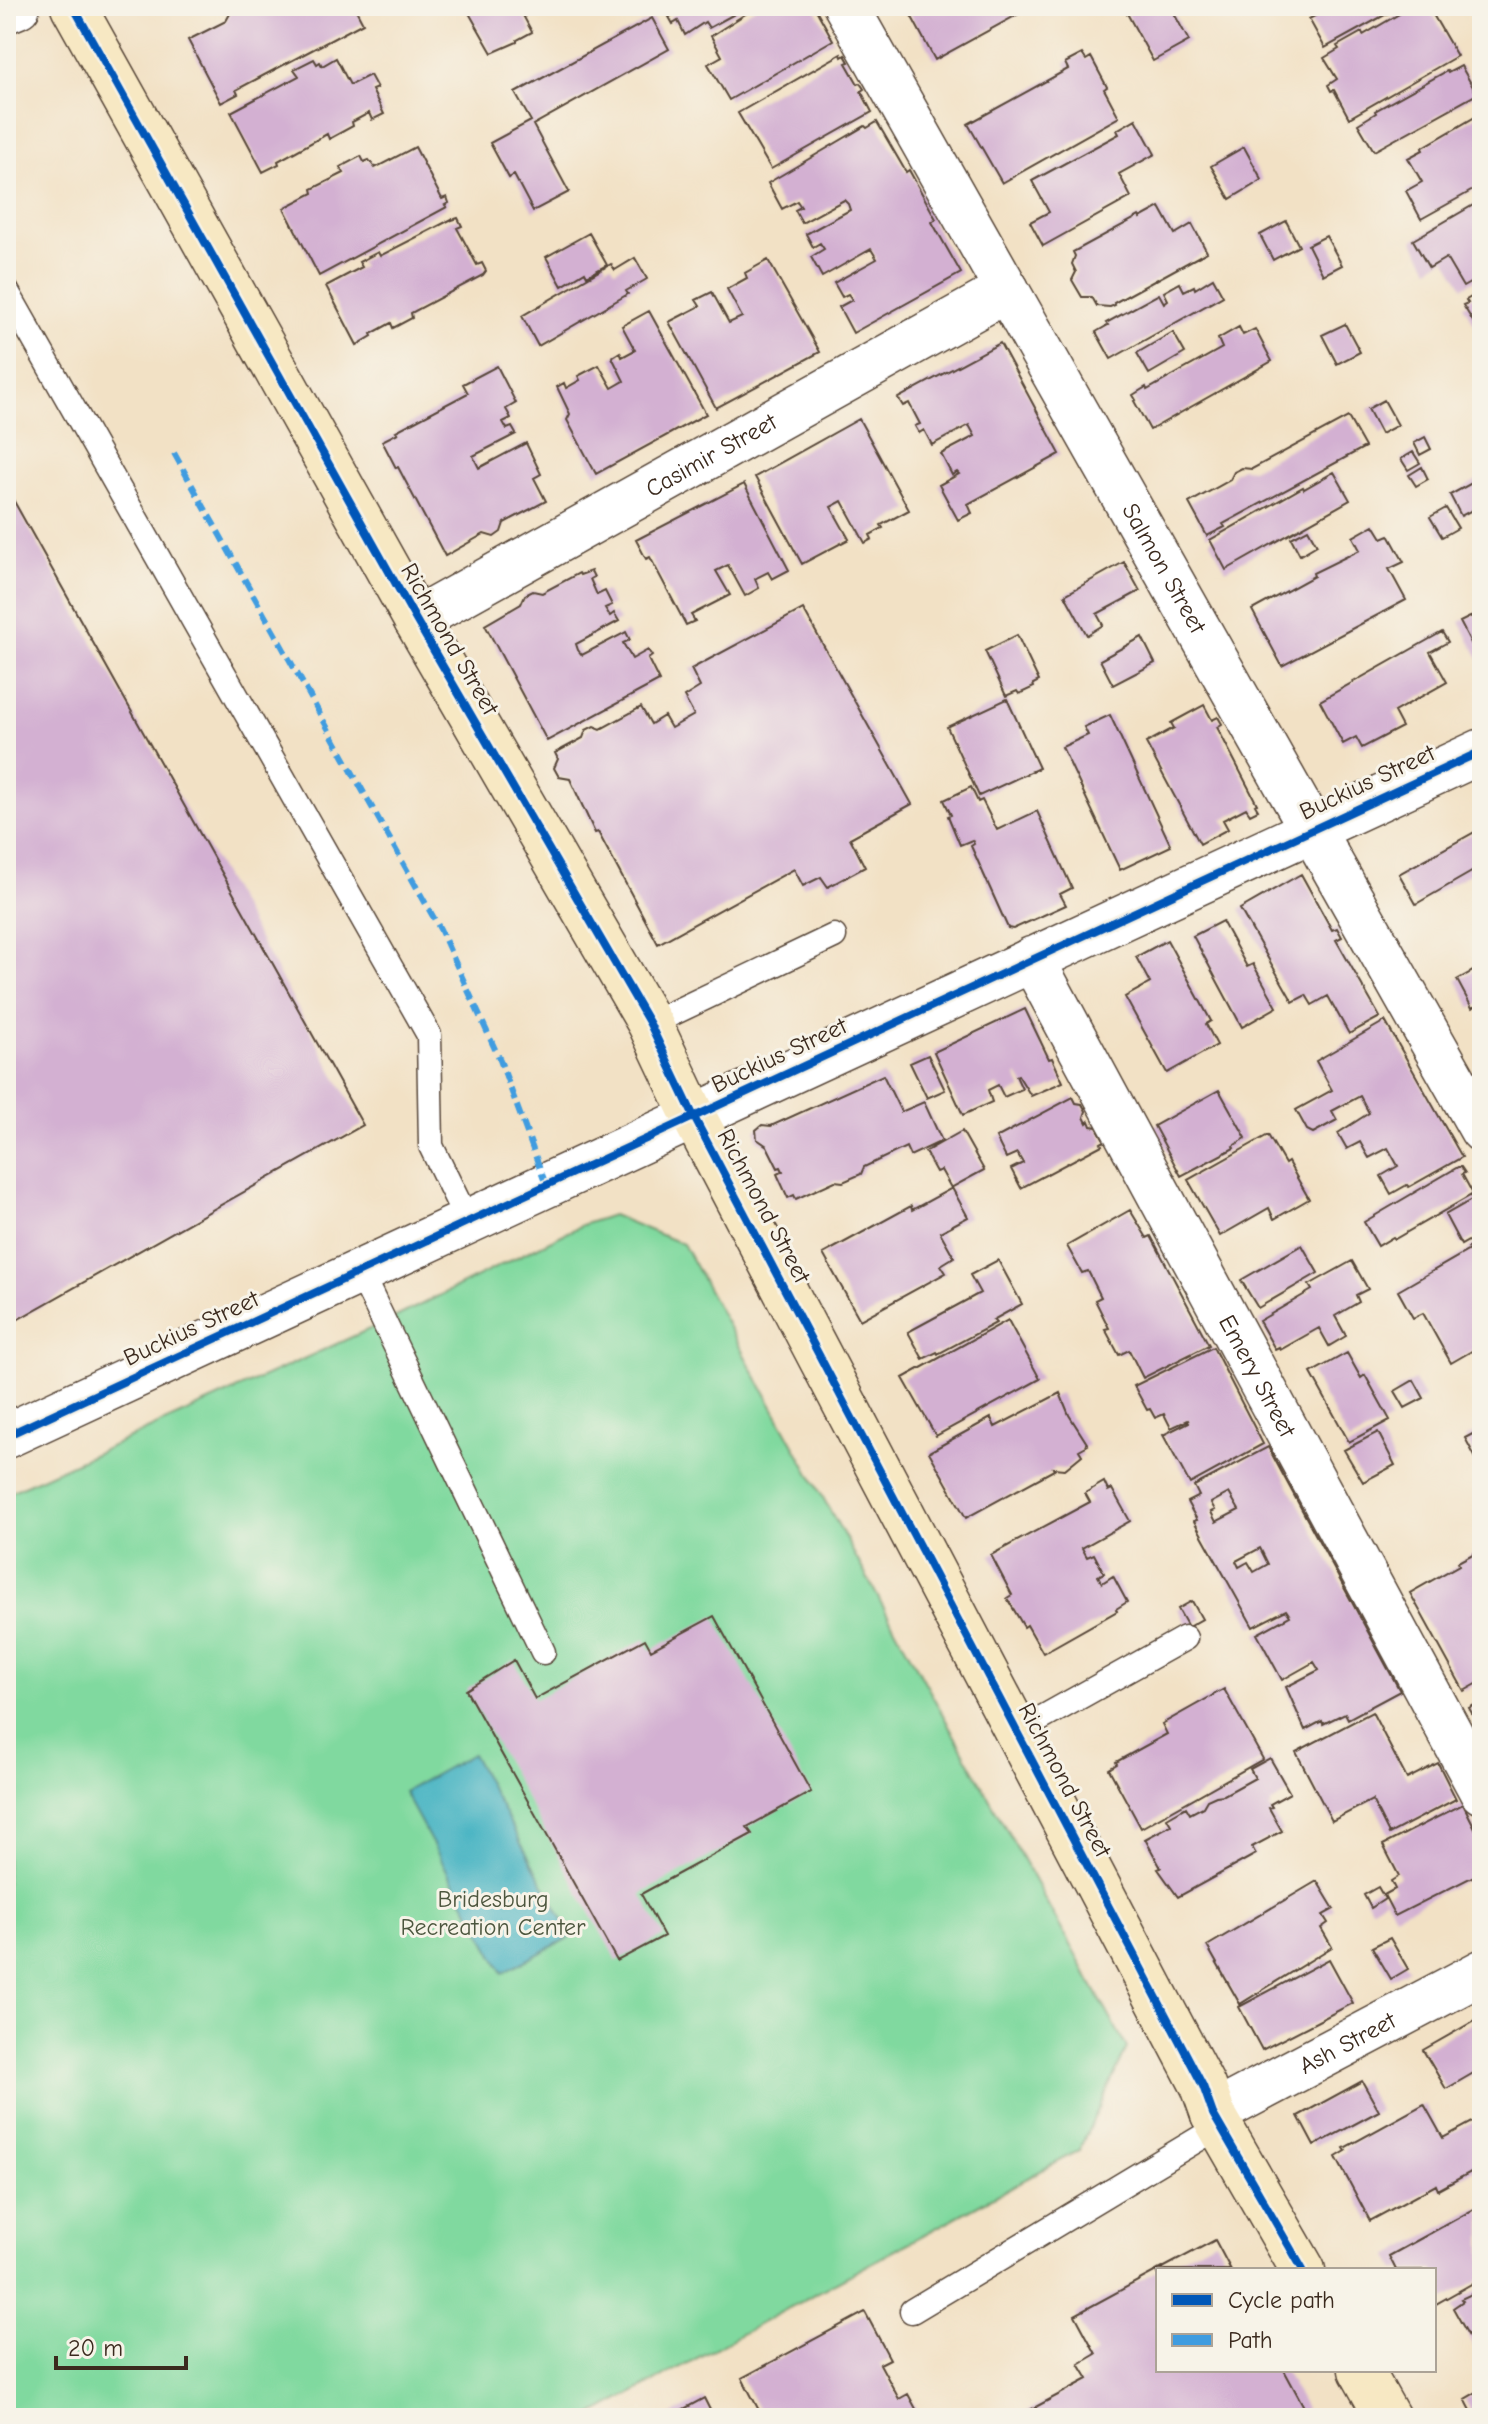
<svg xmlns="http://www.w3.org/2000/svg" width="1488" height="2424" font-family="'Comic Neue',sans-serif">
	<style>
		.green { fill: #80d99f; stroke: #5e825e; stroke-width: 2 }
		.water { fill: #47b4c3; stroke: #416f70; stroke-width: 2 }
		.building { fill: #d3b0d2; fill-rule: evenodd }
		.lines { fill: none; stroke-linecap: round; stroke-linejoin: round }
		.lane-casing { stroke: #564537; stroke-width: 27 }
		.street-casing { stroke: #564537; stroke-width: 47 }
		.secondary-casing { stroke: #564537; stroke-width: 47 }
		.lane { stroke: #fff; stroke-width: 24 }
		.street { stroke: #fff; stroke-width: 44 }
		.secondary { stroke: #f7e8c3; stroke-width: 44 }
		.quiet { stroke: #3f9ce0; stroke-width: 6; stroke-dasharray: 12 6; stroke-linecap: butt }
		.cycleway-casing { stroke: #f7f3e8; stroke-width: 13 }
		.cycleway { stroke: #0057b8; stroke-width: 8 }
		.labels { text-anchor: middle; stroke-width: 6; stroke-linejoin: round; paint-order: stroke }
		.street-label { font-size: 24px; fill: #3b2a1e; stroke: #f7f3e8 }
		.park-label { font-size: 24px; fill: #4c563e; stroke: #f7f3e8 }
	</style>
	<rect width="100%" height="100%" fill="#f7f3e8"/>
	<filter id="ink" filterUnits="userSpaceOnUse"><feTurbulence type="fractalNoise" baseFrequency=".0125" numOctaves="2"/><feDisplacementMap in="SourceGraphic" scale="16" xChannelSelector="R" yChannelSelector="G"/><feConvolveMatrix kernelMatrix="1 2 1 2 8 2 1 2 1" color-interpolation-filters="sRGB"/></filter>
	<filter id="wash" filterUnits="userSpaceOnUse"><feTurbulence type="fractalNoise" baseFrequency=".006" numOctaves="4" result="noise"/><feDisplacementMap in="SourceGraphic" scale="32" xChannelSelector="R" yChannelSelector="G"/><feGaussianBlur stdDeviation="1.8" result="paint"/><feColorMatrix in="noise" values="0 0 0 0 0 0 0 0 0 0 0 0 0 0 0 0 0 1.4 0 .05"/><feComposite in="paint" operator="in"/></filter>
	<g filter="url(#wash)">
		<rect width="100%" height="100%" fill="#f2e1c5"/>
		<path class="green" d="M612,1215L683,1244L1127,2048L1079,2150L587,2418H6V1494L396,1317L582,1225Z"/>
		<path class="water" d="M472,1754L572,1936L503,1973L404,1792Z"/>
		<g id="blocks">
			<path class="building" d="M249,6H354L363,23L236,90L238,94L221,103L188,40L226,21L231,12L239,8H250Z
				M465,6H518L532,32L517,40V42L492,53Z
				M689,6H749L709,28L705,22L685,35L678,21L673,24L669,17Z
				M758,6H814L833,40L729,100L708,64L722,56L711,36Z
				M906,6H1033L935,60Z
				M1123,6H1170L1189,41L1153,61Z
				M1333,6H1401L1325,48L1309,19Z
				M1413,6H1428L1457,56L1349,118L1334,90L1331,91L1328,85L1337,79L1324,58L1339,49L1337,46L1362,32L1363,35Z
				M652,18L669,49L533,125L569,192L533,211L514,175L509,178L490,143L531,121L515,93Z
				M841,54L842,57L845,55L849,62L846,63L858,84L860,83L864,89L861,91L872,112L771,169L738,113Z
				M1082,54L1086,60L1091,57L1107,87L1104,89L1119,117L1002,183L968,124L1068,69L1065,63Z
				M336,58L350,85L370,75L377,88L372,90L384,114L372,120L369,113L352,122L353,126L329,139L327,134L278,161L279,164L263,172L231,112L299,76L294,69L314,59L317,64L320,62L322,66Z
				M1461,66L1477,94L1374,151L1358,124L1376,113L1375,111L1447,71L1448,73Z
				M1482,113V185L1421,219L1406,191L1422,182L1408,158L1423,150L1422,148Z
				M1136,119L1155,154L1119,174L1131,197L1043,246L1030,222L1049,212L1032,181L1119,134L1117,130Z
				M877,122L906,172L909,170L936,219L932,222L961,273L853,333L839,307L852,300L851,298L848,294L842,297L834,283L877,259L871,249L822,277L811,257L824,249L820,243L813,247L806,234L850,210L848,204L844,200L802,223L795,210L801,207L797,201L782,209L768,183L865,126L867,128Z
				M415,147L442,199L447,197L449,203L445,205L447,207L319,276L284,208L313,193L312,189L344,173L340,167L361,156L364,162L369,160L375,168Z
				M1244,147L1262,180L1230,199L1211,166Z
				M1482,200V276L1463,287L1446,258L1429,268L1413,240Z
				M1160,207L1175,234L1192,224L1207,252L1114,303L1115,305L1110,307L1097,306L1092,297H1082L1072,280L1076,272L1072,264L1075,256L1073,252L1139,216L1140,218Z
				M458,218L462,226L457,228L477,265L482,263L486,271L483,275L411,313L412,318L393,328L391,323L371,334L372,336L357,345L326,286L362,267L359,262L378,252L380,256L452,219V220Z
				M1286,221L1299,246L1273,260L1260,235Z
				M589,233L607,265L587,276L585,272L562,286L546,257Z
				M1326,236L1342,265L1323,275L1308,245Z
				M635,258L647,279L626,291L628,294L538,346L522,316L611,264L615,270Z
				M768,260L820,352L716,408L669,322L700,306L696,300L712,292L729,323L742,317L727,289L747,278L745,273Z
				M1213,278L1223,296L1111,359L1096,332L1108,325L1106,323L1159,294L1164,303L1168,300L1164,292L1180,283L1184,291L1194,286L1195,289Z
				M1482,291V326L1477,328L1463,305L1468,303L1466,300Z
				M649,311L706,414L596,474L567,420L570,414L557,387L564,383L566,388L580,380L578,376L599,365L612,388L624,381L612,357L620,352L622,357L635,350L622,326Z
				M1345,324L1360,352L1337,364L1322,335Z
				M1239,327L1243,335L1255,329L1272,361L1150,430L1134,401L1136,400L1133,395L1146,387L1147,390L1222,348L1218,339Z
				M1173,332L1185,353L1149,374L1137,353Z
				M1000,343L1060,454L968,504L972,513L958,520L939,485L959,474L957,472L952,475L941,454L975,436L969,425L932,445L924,430L919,433L915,426L920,424L909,403L903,406L898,398Z
				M497,366L516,403L506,409L511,418L503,422L507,429L512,427L516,434L473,456L479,468L526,443L541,474L534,478L546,501L504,523L501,532L494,537L484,534L445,556L398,467L396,468L382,441L398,433L396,431L468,393L463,384Z
				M1384,400L1398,425L1381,434L1368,409Z
				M1348,417L1365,447L1223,524L1225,527L1207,536L1189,503L1230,480L1234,472L1242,468L1252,469Z
				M859,419L909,510L881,525L883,528L870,535L872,539L865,543L842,501L831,507L849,539L802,564L755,477Z
				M1425,437L1431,449L1420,455L1414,443Z
				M1413,452L1420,463L1408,470L1401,459Z
				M1422,467L1428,479L1416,486L1409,475Z
				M1334,472L1350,500L1226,570L1210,540L1303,487L1304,489Z
				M1479,479L1482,483V505L1461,516L1450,495Z
				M744,484L789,570L772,579L768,572L758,577L755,579L759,588L745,596L728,565L716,571L730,595L691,615L695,621L686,625L650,557L646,559L636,540Z
				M6,487L363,1125L6,1326Z
				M1446,508L1458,528L1442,537L1430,517Z
				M1374,525L1382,538L1389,535L1404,562L1389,569L1406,600L1282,666L1252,610L1314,576L1313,573L1360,550L1353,537Z
				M1308,529L1317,545L1300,555L1291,538Z
				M1124,562L1140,591L1097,614L1103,625L1087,635L1065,595Z
				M591,571L594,577L590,579L597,595L605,591L612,605L605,608L610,616L614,613L619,621L576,644L578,650L582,655L626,632L630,640L623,643L632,659L648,650L652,656L648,659L659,681L547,741L485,625L521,604L525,595L533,591L542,593L579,573L580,575Z
				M803,609L912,804L850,838L865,867L828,887L821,877L803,886L794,869L658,944L598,832L595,833L570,779L559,777L554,768L558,759L555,753L583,738L586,730L594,726L601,729L641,707L651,724L664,716L671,728L694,715L684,697L700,687L691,669Z
				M1482,611V664L1460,622Z
				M1442,632L1448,642L1430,652L1447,682L1394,712L1402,727L1362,748L1356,737L1343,744L1320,701Z
				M1017,635L1039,681L1033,684L1034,687L1019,694L1017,691L1006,696L985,651Z
				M1142,637L1155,663L1113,685L1100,660Z
				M1007,699L1039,768L979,796L947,727Z
				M1204,705L1212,720L1218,717L1222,724L1217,727L1257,804L1255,805L1258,810L1250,814L1246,808L1223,820L1228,829L1200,844L1146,743L1174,728L1171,723Z
				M1110,715L1171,846L1120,870L1062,747L1088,735L1084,727Z
				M971,787L978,802L982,800L997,830L1037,811L1072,888L1060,894L1066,905L1013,929L1008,928L971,846L974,844L972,840L960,845L948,816L951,815L944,800Z
				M1482,828V866L1416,904L1399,874Z
				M1301,874L1332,930L1337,928L1342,937L1336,940L1380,1017L1349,1034L1328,996L1312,1005L1306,995L1293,1002L1240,909Z
				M1222,921L1247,967L1253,964L1277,1007L1242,1027L1193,936Z
				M1167,940L1211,1021L1206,1024L1217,1045L1167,1073L1125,997L1150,983L1136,957Z
				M1482,966V1003L1472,1008L1457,980Z
				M1025,1009L1049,1059L1052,1058L1063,1082L1031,1096L1018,1075L1016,1076L1022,1089L1004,1097L998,1085L988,1090L992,1102L963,1115L934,1052Z
				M1385,1021L1462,1157L1409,1187L1407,1185L1391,1194L1381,1176L1398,1166L1388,1148L1369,1158L1360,1142L1347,1149L1338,1133L1369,1113L1360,1096L1332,1111L1337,1120L1313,1133L1307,1130L1296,1110L1332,1090L1316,1061Z
				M928,1055L945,1090L927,1098L910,1063Z
				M883,1075L901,1112L924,1102L942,1141L910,1156L906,1147L864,1167L861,1174L843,1182L835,1181L796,1199L794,1195L788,1198L777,1174L783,1171L781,1167L778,1168L767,1146L757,1139L756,1130L762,1125L771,1126Z
				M1219,1090L1246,1138L1233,1146L1234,1148L1181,1176L1154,1126Z
				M1073,1097L1076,1103L1082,1104L1086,1111L1084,1117L1087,1123L1089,1121L1091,1126L1097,1127L1105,1141L1101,1143L1102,1145L1021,1188L1011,1169L1023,1163L1017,1153L1006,1158L996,1138Z
				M962,1131L984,1170L951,1188L941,1170L936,1172L925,1152Z
				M1268,1135L1285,1164L1288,1162L1309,1199L1274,1219L1269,1208L1220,1236L1188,1180Z
				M1458,1167H1461L1465,1173L1462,1174L1473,1194L1395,1239L1393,1237L1378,1246L1364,1222Z
				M952,1188L968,1217L940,1232L954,1257L941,1265L946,1273L860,1320L823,1254L911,1206L912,1210Z
				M1482,1194V1233L1461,1245L1445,1215Z
				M1130,1210L1147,1238L1151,1236L1209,1345L1143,1378L1129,1350L1119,1355L1105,1329L1109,1328L1095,1300L1101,1297L1088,1271L1082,1273L1067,1246Z
				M1482,1240V1317L1476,1320L1482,1332V1345L1451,1363L1423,1313L1413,1318L1398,1291L1469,1250L1468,1248Z
				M1302,1245L1318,1273L1258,1308L1241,1280Z
				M998,1260L1022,1304L993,1320L996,1323L938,1354L937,1352L923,1359L908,1332L980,1293L970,1275Z
				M1352,1261L1368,1289L1356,1295L1359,1302L1335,1316L1346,1336L1329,1346L1319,1328L1280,1350L1279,1347L1275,1349L1259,1321L1312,1290L1309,1285Z
				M1008,1320L1040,1379L936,1436L903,1378Z
				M1213,1347L1263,1444L1190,1484L1163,1435L1189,1422L1188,1420L1171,1428L1164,1414L1155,1418L1150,1409L1147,1410L1134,1386Z
				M1347,1353L1361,1378L1365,1375L1390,1420L1349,1442L1311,1373Z
				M1414,1380L1424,1398L1405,1408L1395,1391Z
				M1060,1393L1069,1415L1088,1445L1079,1450L1082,1455L1065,1469L1053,1468L1054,1470L966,1518L929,1452L991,1418L995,1427Z
				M1482,1429V1463L1479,1464L1465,1438Z
				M1378,1432L1395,1465L1363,1482L1344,1450Z
				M1268,1447L1400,1691L1348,1719L1345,1713L1323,1724L1322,1721L1305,1730L1286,1687L1319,1670L1314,1662L1282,1680L1257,1634L1290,1616L1286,1610L1253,1627L1194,1521L1197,1520L1187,1502L1199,1496L1194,1486ZM1229,1493L1239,1510L1216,1522L1211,1512L1215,1510L1211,1503ZM1260,1548L1268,1564L1254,1572L1248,1562L1239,1567L1236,1561Z
				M1104,1482L1108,1491L1112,1489L1130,1521L1082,1548L1087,1557L1094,1554L1104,1573L1098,1576L1102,1583L1113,1576L1127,1602L1116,1609L1117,1611L1043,1653L1027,1625L1024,1627L1007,1598L1012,1595L991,1555L1090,1502L1085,1493Z
				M1482,1549V1681L1464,1691L1410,1593L1459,1565L1458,1562Z
				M1192,1601L1202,1619L1188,1627L1178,1609Z
				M714,1616L811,1792L747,1827L752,1834L750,1835L641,1894L664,1936L617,1961L466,1690L514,1660L535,1699L645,1639L651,1650Z
				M1224,1689L1263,1759L1141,1828L1109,1769L1117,1764L1116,1762L1167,1734L1162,1724Z
				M1482,1701V1731L1469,1708Z
				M1372,1712L1407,1779L1438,1763L1456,1799L1389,1834L1372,1800L1332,1821L1296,1752Z
				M1270,1758L1290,1793L1270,1804L1272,1807L1269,1808L1282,1831L1252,1847L1256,1854L1178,1897L1158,1869L1161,1868L1145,1839L1171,1825L1167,1818L1186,1807L1190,1814L1203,1807L1207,1800L1216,1796L1224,1795L1255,1778L1250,1769Z
				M1463,1804L1482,1842V1872L1395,1916L1384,1895L1395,1889L1391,1881L1399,1876L1383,1845Z
				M1317,1881L1334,1909L1323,1915L1328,1923L1321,1928L1332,1947L1240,2004L1207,1946Z
				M1378,1887L1385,1899L1371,1908L1364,1895Z
				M1390,1938L1408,1969L1391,1979L1372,1947Z
				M1329,1959L1353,2003L1262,2050L1239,2007Z
				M1476,2020L1482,2032V2068L1446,2089L1423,2050Z
				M1362,2081L1379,2111L1314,2146L1298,2116Z
				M1424,2104L1443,2138L1476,2120L1482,2132V2166L1438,2190L1436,2185L1370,2221L1336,2157L1346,2151L1344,2148Z
				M1478,2207L1482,2215V2278L1434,2305V2270H1396L1389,2256Z
				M1215,2240L1231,2270H1159Z
				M1158,2270V2370H1284L1310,2418H1015L1088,2379L1079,2364L1096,2354L1075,2315Z
				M1482,2289V2360L1453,2308L1463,2301L1461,2299Z
				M865,2312L890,2359L880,2364L899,2399L908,2394L921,2418H763L742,2378Z
				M1482,2389V2418H1475L1465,2399Z
				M704,2398L714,2418H667Z"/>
		</g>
	</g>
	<g filter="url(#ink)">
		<use href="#blocks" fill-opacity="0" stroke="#564537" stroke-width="2"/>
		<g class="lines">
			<g class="lane-casing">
				<path id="lane" d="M6,290L429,1035L431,1146L468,1222
					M650,1024L834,936
					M360,1272L543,1652
					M1017,1732L1185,1638
					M912,2311L1220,2126"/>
			</g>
			<g class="street-casing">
				<g id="street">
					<path id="s1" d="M846,6L1482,1130"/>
					<path d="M6,11L18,6"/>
					<path id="s2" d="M416,620L1007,290"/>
					<path id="s3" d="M1032,959L1482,1792"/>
					<path d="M6,1436L1482,751"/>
					<path id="s4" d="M1213,2114L1482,1972"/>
				</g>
			</g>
			<g class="secondary-casing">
				<path id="secondary" d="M73,6L416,620L650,1024L694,1117L1203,2086L1213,2114L1303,2270
					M1361,2370L1388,2418"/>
			</g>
			<use href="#lane" class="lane"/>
			<use href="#street" class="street"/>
			<use href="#secondary" class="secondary"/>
			<path class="quiet" d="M174,453L440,929L500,1060L546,1185"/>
			<g class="cycleway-casing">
				<path id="cycleway" d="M73,6L416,620L650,1024L694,1117L1203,2086L1213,2114L1303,2270
					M6,1436L1482,751"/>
			</g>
			<use href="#cycleway" class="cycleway"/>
		</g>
	</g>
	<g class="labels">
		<g class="street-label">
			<text dy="8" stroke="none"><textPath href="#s2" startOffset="338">Casimir Street</textPath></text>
			<text dy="8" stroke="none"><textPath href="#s1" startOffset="646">Salmon Street</textPath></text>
			<text transform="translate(450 639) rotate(60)" y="8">Richmond Street</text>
			<text transform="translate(1367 782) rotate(-25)" y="8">Buckius Street</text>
			<text transform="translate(779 1055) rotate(-25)" y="8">Buckius Street</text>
			<text transform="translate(764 1206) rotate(62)" y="8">Richmond Street</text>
			<text transform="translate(191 1328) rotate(-25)" y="8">Buckius Street</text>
			<text dy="8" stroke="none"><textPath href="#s3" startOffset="474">Emery Street</textPath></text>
			<text transform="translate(1065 1780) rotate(62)" y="8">Richmond Street</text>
			<text dy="8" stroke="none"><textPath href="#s4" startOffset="152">Ash Street</textPath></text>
		</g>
		<g class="park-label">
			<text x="493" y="1907">Bridesburg<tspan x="493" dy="28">Recreation Center</tspan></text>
		</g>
	</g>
	<rect width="1488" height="2424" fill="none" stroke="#f7f3e8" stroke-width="32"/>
	<rect x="1156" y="2268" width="280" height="104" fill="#f7f3e8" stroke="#aca397" stroke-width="2"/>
	<rect x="1172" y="2294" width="40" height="12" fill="#0057b8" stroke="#aca397" stroke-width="2"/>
	<text x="1228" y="2308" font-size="24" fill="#3b2a1e">Cycle path</text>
	<rect x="1172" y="2334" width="40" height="12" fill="#3f9ce0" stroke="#aca397" stroke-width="2"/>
	<text x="1228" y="2348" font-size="24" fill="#3b2a1e">Path</text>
	<path d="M56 2356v12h130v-12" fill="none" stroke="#3b2a1e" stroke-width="4"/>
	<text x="68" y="2356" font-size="24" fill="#3b2a1e" stroke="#f7f3e8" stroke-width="6" paint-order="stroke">20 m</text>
</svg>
